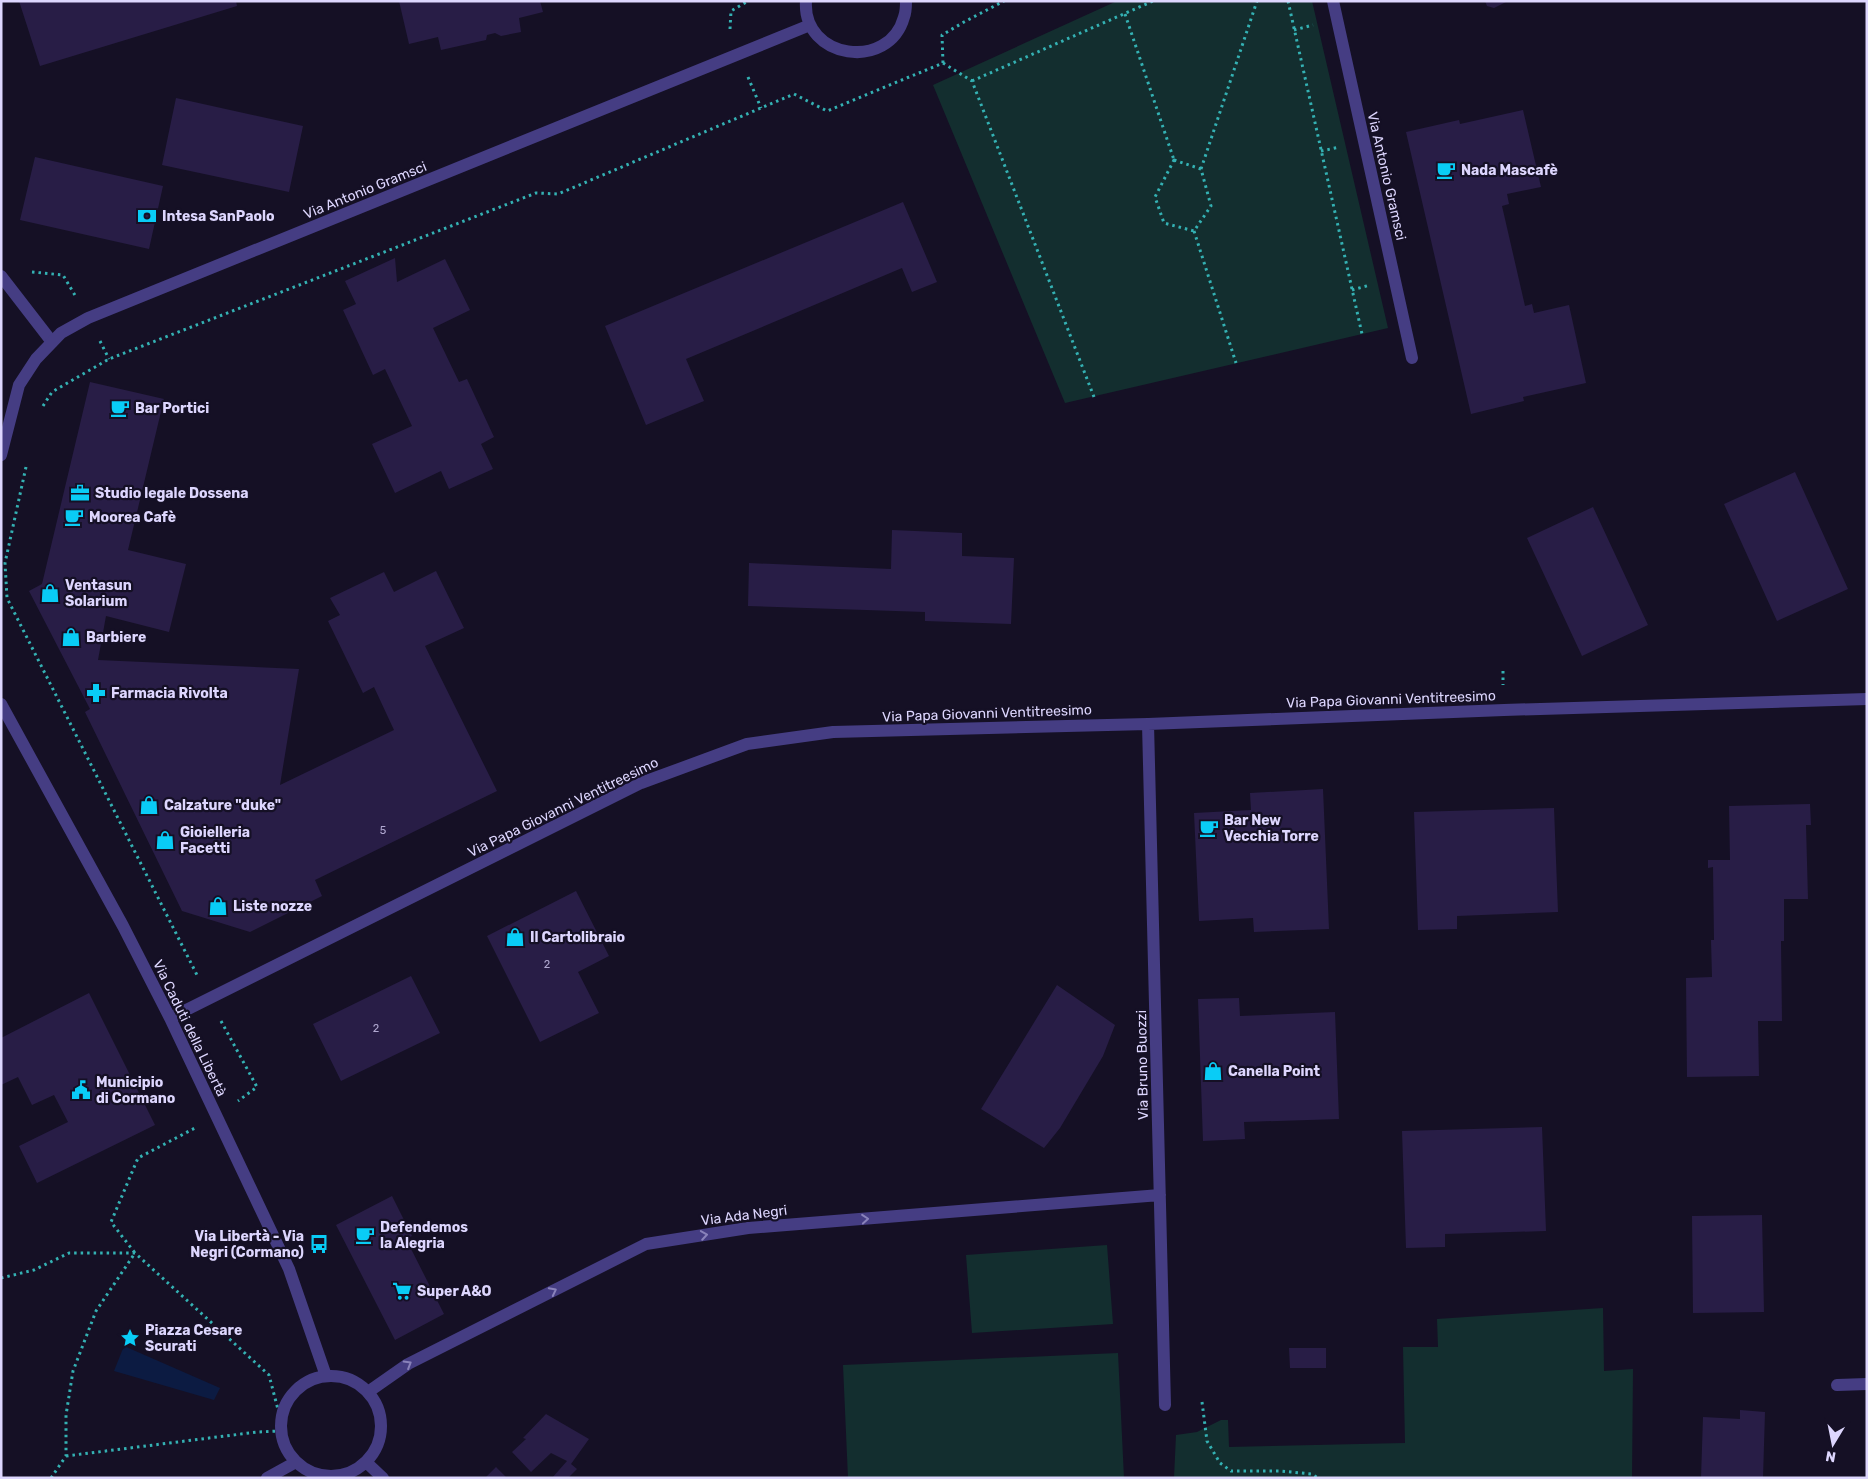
<svg xmlns="http://www.w3.org/2000/svg" width="1868" height="1479" font-family="Rubik,sans-serif">
	<style>
		.green { fill: #132e2f }
		.water { fill: #0c1b42 }
		.building { fill: #281d46 }
		.lines { fill: none; stroke-linecap: round; stroke-linejoin: round }
		.path { stroke: #34b1b3; stroke-width: 3; stroke-dasharray: 2.5 4; stroke-linecap: butt }
		.lane { stroke: #453d83; stroke-width: 12 }
		.street { stroke: #453d83; stroke-width: 12 }
		.oneway { stroke: #8982ba }
		.labels { text-anchor: middle; stroke-width: 4.5; stroke-linejoin: round; paint-order: stroke }
		.number-label { font-size: 11px; fill: #b0a8d0 }
		.poi-label { font-size: 14px; font-weight: bold; fill: #ddd6fe; stroke: #151025; text-anchor: start }
		.street-label { font-size: 14px; fill: #ddd6fe; stroke: #151025 }
	</style>
	<rect width="100%" height="100%" fill="#151025"/>
	<path class="green" d="M1117,1H1312L1388,328L1065,403L933,85Z
		M1107,1245L1113,1324L972,1333L966,1255Z
		M1603,1308L1604,1371L1633,1369L1632,1478H1174L1176,1435L1197,1432L1221,1420H1228L1229,1447L1405,1443L1403,1347H1438L1437,1319Z
		M1118,1353L1124,1478H848L843,1365Z"/>
	<path class="water" d="M124,1346L220,1388L214,1400L114,1371Z"/>
	<path class="building" d="M19,1H236L237,6L40,66Z
		M399,1H540L543,12L519,18L521,32L501,36L495,33L487,35L486,40L441,50L438,37L409,44Z
		M1485,1H1508L1494,8L1487,6Z
		M176,98L303,126L289,192L162,165Z
		M1523,110L1541,187L1507,194L1509,204L1502,206L1525,306L1532,304L1534,313L1569,305L1586,383L1523,397L1524,401L1471,414L1406,132L1459,120L1460,124Z
		M35,157L163,186L149,249L20,220Z
		M903,202L937,282L912,292L902,268L686,359L704,401L646,425L605,326Z
		M395,258L397,282L445,259L470,310L433,328L459,382L467,379L494,437L481,444L493,469L449,489L441,471L395,493L372,444L412,426L385,369L373,375L343,310L356,304L345,281Z
		M90,382L164,399L128,550L186,564L169,632L106,616L98,660L299,669L280,785L394,730L374,687L363,693L328,621L340,615L330,598L384,572L394,592L436,571L464,628L425,646L497,791L315,880L322,896L250,932L182,911L85,712L90,709L29,591L42,584Z
		M1795,472L1848,589L1777,621L1724,504Z
		M1593,507L1648,625L1582,656L1527,538Z
		M892,530L962,533V556L1014,558L1011,624L925,621V612L748,606L749,563L891,569Z
		M1323,789L1329,929L1254,932L1253,918L1199,921L1194,813L1251,810L1250,793Z
		M1810,804L1811,825H1806L1808,899H1784V941H1781L1782,1021H1758L1759,1076L1687,1077L1686,978L1712,977L1711,940H1714L1713,867L1708,868V860H1730L1729,806Z
		M1554,808L1558,912L1457,916V929L1418,930L1414,812Z
		M576,891L609,956L578,972L599,1013L540,1042L487,936Z
		M411,976L440,1033L341,1081L313,1024Z
		M1057,985L1115,1025L1103,1056L1060,1128L1044,1148L981,1109Z
		M89,993L155,1125L37,1183L19,1146L68,1122L54,1095L32,1105L18,1077L1,1085V1038Z
		M1239,998L1240,1016L1335,1012L1339,1119L1244,1122L1245,1139L1203,1141L1198,999Z
		M1542,1127L1546,1231L1445,1234V1247L1406,1248L1402,1131Z
		M392,1196L412,1236L406,1239L444,1314L395,1340L336,1225Z
		M1762,1215L1764,1312L1693,1313L1692,1216Z
		M1289,1348H1326V1368H1290Z
		M1740,1410L1765,1412L1763,1478H1701L1703,1417L1740,1419Z
		M546,1414L589,1439L571,1464L577,1469L568,1478H552L567,1461L551,1453L531,1472L512,1452L526,1439L523,1438Z
		M496,1467L507,1478H485Z"/>
	<g class="lines">
		<path class="path" d="M1288,1L1362,334
			M1125,14L1174,160
			M730,29L731,11L748,1
			M1294,30L1313,25
			M943,63L972,81L1094,397
			M943,63L942,35L964,22L1004,1
			M748,77L761,108
			M972,81L1153,1
			M1321,151L1340,147
			M1174,160L1201,169L1211,206L1194,231L1164,223L1155,197Z
			M1201,169L1257,1
			M1194,231L1236,363
			M32,272L63,275L76,297
			M1352,290L1370,285
			M100,341L109,359
			M43,406L52,392L109,359L536,193L558,194L794,94L827,111L943,63
			M26,467L5,563L7,598L197,975
			M1503,671V685
			M221,1021L257,1087L238,1101
			M1,1278L34,1270L69,1253H135L269,1375L281,1421
			M1202,1402L1207,1441L1220,1463L1231,1471H1281L1311,1474L1318,1478
			M66,1456L257,1432L281,1431
			M51,1478L66,1456V1415L73,1371L96,1311L135,1253L111,1222L138,1158L195,1128"/>
		<path class="lane" d="M1333,1L1412,358
			M1,276L52,342
			M1837,1385L1867,1384"/>
		<path class="street" d="M806,1C802,59 889,72 904,17C906,12 906,6 906,1
			M1,455L19,385L36,359L61,333L88,318L810,25
			M1,704L123,926L170,1018L289,1269L326,1376
			M1148,724L1165,1405
			M170,1018L641,783L747,744L833,732L1148,724L1504,710L1867,699
			M281 1426a50 50 0 1 1 100 0a50 50 0 1 1-100 0Z
			M368,1392L408,1364L646,1244L748,1228L1160,1195
			M366,1462L383,1478
			M267,1478L296,1462"/>
	</g>
	<defs><path id="oneway-chevron" d="M-2-3.5L2.5 0L-2 3.5" fill="none" stroke-width="1.6" stroke-linecap="round" stroke-linejoin="round" transform="scale(1.25)"/></defs>
	<g class="oneway">
		<use href="#oneway-chevron" transform="translate(865 1219) rotate(-5)"/>
		<use href="#oneway-chevron" transform="translate(704 1235) rotate(-9)"/>
		<use href="#oneway-chevron" transform="translate(553 1291) rotate(-27)"/>
		<use href="#oneway-chevron" transform="translate(408 1364) rotate(-31)"/>
	</g>
	<defs>
		<g id="cafe-bare" transform="scale(1.5)"><path d="M-5.5-4.5H6V0H3Q3 3.5 0 3.5H-2.5Q-5.5 3.5-5.5 0ZM3-3.2v2h1.7v-2ZM-6 4.5H4V6H-6Z" fill="#09ccf6" stroke="#151025" stroke-width="2.5" paint-order="stroke"/></g>
		<g id="bank-bare" transform="scale(1.5)"><path d="M-6-4H6V4H-6ZM0-2.3a2.3 2.3 0 1 0 0 4.6a2.3 2.3 0 1 0 0-4.6Z" fill="#09ccf6" stroke="#151025" stroke-width="2.5" paint-order="stroke"/></g>
		<g id="office-bare" transform="scale(1.5)"><path d="M-6-3h4V-5.5h4V-3h4V5H-6ZM-1-4.5V-3h2v-1.5ZM-6 0V1H6V0Z" fill="#09ccf6" stroke="#151025" stroke-width="2.5" paint-order="stroke"/></g>
		<g id="shop-bare" transform="scale(1.5)"><path d="M-5-2.5h2.3a2.7 3.5 0 0 1 5.4 0H5L5.5 6h-11ZM-1.5-2.5h3a1.5 2.3 0 0 0-3 0Z" fill="#09ccf6" stroke="#151025" stroke-width="2.5" paint-order="stroke"/></g>
		<g id="pharmacy-bare" transform="scale(1.5)"><path d="M-2-6h4v4h4v4h-4v4h-4v-4h-4v-4h4Z" fill="#09ccf6" stroke="#151025" stroke-width="2.5" paint-order="stroke"/></g>
		<g id="civic-bare" transform="scale(1.5)"><path d="M-.6-6.5H3V-4.5H.6V-3L4-1V1h2V6H-6V1h2V-1L-.6-3ZM-1.2 2.5V6h2.4V2.5Z" fill="#09ccf6" stroke="#151025" stroke-width="2.5" paint-order="stroke"/></g>
		<g id="bus-bare" transform="scale(1.5)"><path d="M-5-6H5V4H4V6H2V4H-2V6H-4V4H-5ZM-3.5-4V0h7V-4ZM-3.5 1.2v1.5H-2V1.2ZM2 1.2v1.5H3.5V1.2Z" fill="#09ccf6" stroke="#151025" stroke-width="2.5" paint-order="stroke"/></g>
		<g id="supermarket-bare" transform="scale(1.5)"><path d="M-6-5.5h2.5l.6 2H6L4.5 2H-2.5L-4.4-4H-6ZM-1.5 3.2a1.3 1.3 0 1 0 .1 0ZM3 3.2a1.3 1.3 0 1 0 .1 0Z" fill="#09ccf6" stroke="#151025" stroke-width="2.5" paint-order="stroke"/></g>
		<g id="sight-bare" transform="scale(1.5)"><path d="M0-6L1.8-2.2L6-1.7L2.9 1.2L3.7 5.4L0 3.3L-3.7 5.4L-2.9 1.2L-6-1.7L-1.8-2.2Z" fill="#09ccf6" stroke="#151025" stroke-width="2.5" paint-order="stroke"/></g>
	</defs>
	<g fill-rule="evenodd">
		<use href="#cafe-bare" x="1446" y="170"/>
		<use href="#bank-bare" x="147" y="216"/>
		<use href="#cafe-bare" x="120" y="408"/>
		<use href="#office-bare" x="80" y="493"/>
		<use href="#cafe-bare" x="74" y="517"/>
		<use href="#shop-bare" x="50" y="593"/>
		<use href="#shop-bare" x="71" y="637"/>
		<use href="#pharmacy-bare" x="96" y="693"/>
		<use href="#shop-bare" x="149" y="805"/>
		<use href="#cafe-bare" x="1209" y="828"/>
		<use href="#shop-bare" x="165" y="840"/>
		<use href="#shop-bare" x="218" y="906"/>
		<use href="#shop-bare" x="515" y="937"/>
		<use href="#shop-bare" x="1213" y="1071"/>
		<use href="#civic-bare" x="81" y="1090"/>
		<use href="#cafe-bare" x="365" y="1235"/>
		<use href="#bus-bare" x="319" y="1244"/>
		<use href="#supermarket-bare" x="402" y="1291"/>
		<use href="#sight-bare" x="130" y="1338"/>
	</g>
	<g class="labels">
		<g class="number-label">
			<text x="383" y="834">5</text>
			<text x="547" y="968">2</text>
			<text x="376" y="1032">2</text>
		</g>
		<g class="poi-label">
			<text x="1461" y="175">Nada Mascafè</text>
			<text x="162" y="221">Intesa SanPaolo</text>
			<text x="135" y="413">Bar Portici</text>
			<text x="95" y="498">Studio legale Dossena</text>
			<text x="89" y="522">Moorea Cafè</text>
			<text x="65" y="590">Ventasun<tspan x="65" dy="16">Solarium</tspan></text>
			<text x="86" y="642">Barbiere</text>
			<text x="111" y="698">Farmacia Rivolta</text>
			<text x="164" y="810">Calzature "duke"</text>
			<text x="1224" y="825">Bar New<tspan x="1224" dy="16">Vecchia Torre</tspan></text>
			<text x="180" y="837">Gioielleria<tspan x="180" dy="16">Facetti</tspan></text>
			<text x="233" y="911">Liste nozze</text>
			<text x="530" y="942">Il Cartolibraio</text>
			<text x="1228" y="1076">Canella Point</text>
			<text x="96" y="1087">Municipio<tspan x="96" dy="16">di Cormano</tspan></text>
			<text x="380" y="1232">Defendemos<tspan x="380" dy="16">la Alegria</tspan></text>
			<text x="304" y="1241" text-anchor="end">Via Libertà - Via<tspan x="304" dy="16">Negri (Cormano)</tspan></text>
			<text x="417" y="1296">Super A&amp;O</text>
			<text x="145" y="1335">Piazza Cesare<tspan x="145" dy="16">Scurati</tspan></text>
		</g>
		<g class="street-label">
			<text transform="translate(1387 176) rotate(77)" y="5">Via Antonio Gramsci</text>
			<text transform="translate(365 190) rotate(-22)" y="5">Via Antonio Gramsci</text>
			<text transform="translate(1391 699) rotate(-2)" y="5">Via Papa Giovanni Ventitreesimo</text>
			<text transform="translate(987 713) rotate(-2)" y="5">Via Papa Giovanni Ventitreesimo</text>
			<text transform="translate(563 807) rotate(-26)" y="5">Via Papa Giovanni Ventitreesimo</text>
			<text transform="translate(190 1028) rotate(64)" y="5">Via Caduti della Libertà</text>
			<text transform="translate(1142 1065) rotate(-91)" y="5">Via Bruno Buozzi</text>
			<text transform="translate(744 1215) rotate(-7)" y="5">Via Ada Negri</text>
		</g>
	</g>
	<rect width="1868" height="1479" fill="none" stroke="#ddd6fe" stroke-width="5"/>
	<g transform="translate(1833 1444) rotate(190)" stroke="#151025" stroke-width="4" paint-order="stroke">
	<path d="M0-4L9 19L0 12L-9 19Z" fill="#ddd6fe"/>
	<text y="-8" font-size="14" font-weight="bold" text-anchor="middle" fill="#ddd6fe">N</text>
	</g>
</svg>
